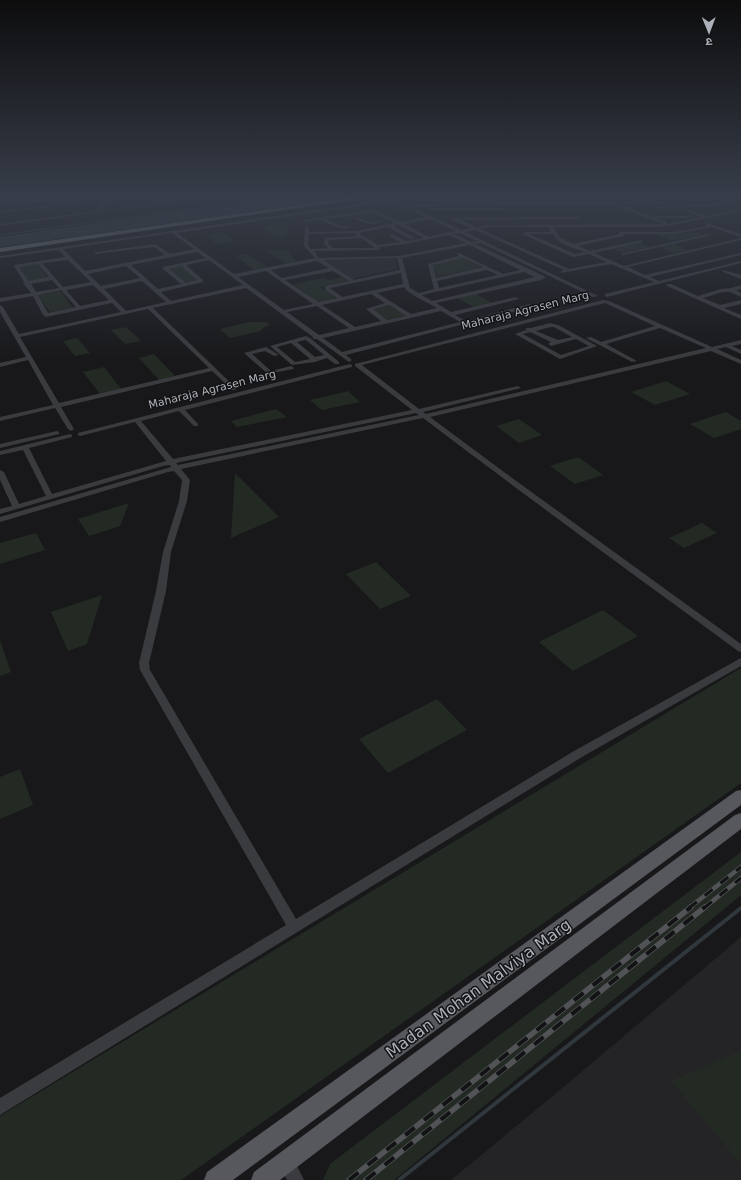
<svg xmlns="http://www.w3.org/2000/svg" width="741" height="1180" font-family="'DejaVu Sans','Noto Sans Devanagari',sans-serif">
	<style>
		.built { fill: #242427 }
		.green { fill: #232a23 }
		.water { fill: #30373d }
		.lines { fill: none; stroke-linecap: round; stroke-linejoin: round }
		.stream-far1 { stroke: #30373d; stroke-width: 1.5 }
		.stream { stroke: #30373d; stroke-width: 4 }
		.minor { fill: #3a3b3f; fill-rule: evenodd }
		.major { fill: #56585d; fill-rule: evenodd }
		.highway { fill: #66696f; fill-rule: evenodd }
		.rail-far1-casing { stroke: #515357; stroke-width: 4.5 }
		.rail-casing { stroke: #515357; stroke-width: 5.5 }
		.rail-far1 { stroke: #131315; stroke-width: 3; stroke-dasharray: 10; stroke-linecap: butt }
		.rail { stroke: #131315; stroke-width: 4; stroke-dasharray: 12; stroke-linecap: butt }
		.labels { text-anchor: middle; stroke-width: 3; stroke-linejoin: round; paint-order: stroke }
		.far-street-label { font-size: 11px; fill: #acb0b8; stroke: #131315 }
		.near-street-label { font-size: 16px; fill: #acb0b8; stroke: #131315 }
	</style>
	<rect width="100%" height="100%" fill="#18181a"/>
	<path class="built" d="M395,258L398,269L352,279L323,260Z
		M741,937V1180H451L573,1079Z"/>
	<path class="green" d="M10,202H72L13,209Z
		M285,222L288,224L286,236L275,237L261,226Z
		M224,232L235,241L217,244L206,235Z
		M693,232L701,235L673,241L655,234H683Z
		M640,242L651,247L624,253L612,249Z
		M674,244L690,250L675,254L659,247Z
		M266,250H286L296,261L286,264Z
		M248,254L267,267L254,270L236,256Z
		M464,258L481,267L437,277L433,264Z
		M37,263L48,278L29,281L19,266Z
		M180,265L200,281L186,284L167,268Z
		M342,277L348,281L320,287L336,298L319,302L293,284L324,278L328,280Z
		M60,290L73,308L50,312L37,294Z
		M476,294L493,303L474,307L457,298Z
		M388,305L406,316L387,320L370,309Z
		M249,322H266L270,325L264,327L260,331L230,338L220,329Z
		M126,327L141,341L125,344L111,330Z
		M77,338L90,353L75,356L63,341Z
		M154,354L175,376L159,380L139,358Z
		M104,367L121,389L100,394L83,372Z
		M666,381L690,394L655,405L631,392Z
		M348,391L360,402L322,410L310,400Z
		M276,409L287,417L237,427L231,421Z
		M726,412L741,421V429L714,438L690,424Z
		M519,419L542,435L519,443L496,426Z
		M578,457L603,475L575,484L550,466Z
		M235,473L279,517L231,538Z
		M129,503L120,526L89,536L78,519Z
		M702,523L717,533L684,548L669,538Z
		M36,533L45,550L0,564V543Z
		M376,562L411,596L380,609L346,574Z
		M102,595L87,644L68,651L51,612Z
		M603,610L638,636L573,671L539,642Z
		M0,640L11,672L0,676Z
		M741,668V783L181,1180H0V1116Z
		M437,699L467,730L388,773L359,739Z
		M20,769L33,805L0,819V777Z
		M741,852V895L394,1180H323L330,1164Z
		M741,1051V1164L671,1081Z"/>
	<path class="water" d="M305,197H356L0,247V239Z"/>
	<g class="lines">
		<path class="stream-far1" d="M0,235L279,197"/>
		<path class="stream" d="M399,1180L741,908"/>
		<path class="minor" d="M110,197H114L102,210L197,197H208L0,226V224L97,211Z
			M289,197H300L0,239V237Z
			M405,197H416L398,201L461,230L471,228L452,220V218L579,217L581,218L579,219L460,220L476,227L489,225L664,224L620,208L617,205H494L495,203L614,202L610,197H614L619,202H667L666,204H621L653,217L655,216H688L690,217L688,218H656L667,222V224L702,217L677,208L658,209L657,207L674,205L707,216L741,209V211L662,227H553L559,237L573,244L620,234L618,233L620,232H674L707,226L705,224L707,223L741,234V237L712,227L674,234H625L623,236L578,246L590,251L642,240V242L594,253L624,266L741,238V240L628,267L645,275L741,253V255L650,277L659,281L741,261V263L607,297L605,296V294L654,282L611,264L561,273V271L564,270L475,230L465,232L598,296L593,297L481,243L475,244L546,277L541,280L436,303L451,312L516,297L519,299L455,315L466,321L530,304L532,305V307L470,323L472,325L471,326L464,324L346,355L352,360L349,362L317,339H313V337L246,288L153,308L236,388V390H232L212,371L61,407L74,429L71,431L68,429L55,408L0,421V417L53,405L28,360L0,367V363L26,357L0,312V305L3,307L19,334L121,312L112,303L46,317L43,315L33,296L0,302V298L31,293L23,283L24,282L14,266V265L65,257L59,250L0,258V256ZM393,201L426,217L400,222L374,210L303,220L305,222L321,220L338,228H349L351,226H341L326,219L373,212L395,223L355,231L309,232V227H305L304,246L315,258L234,274L177,233ZM430,219L456,231L448,232L429,237L404,224ZM399,225L424,238L406,241L392,234L390,236L400,242L378,245L359,233L388,227L409,239H413V237L393,226ZM489,227H549L551,232H526L522,234L573,257L589,254L606,262L569,269L480,229ZM172,233L194,249L170,254L155,244L97,252H95V254L154,247L165,255L85,271L63,249ZM354,233L358,236L325,238L324,244L328,248L311,249L308,246L309,234ZM460,233L477,241L471,242L454,234ZM529,234H553C559,245 574,248 585,252L575,254ZM449,235L466,243L399,256L319,258L314,251L378,250L380,249V247L405,244ZM362,238L375,248H333L328,244L329,240ZM470,245L520,270L503,274L459,253L457,254L459,256L428,264L434,289L419,293L410,288L402,258ZM197,252L206,258L163,267V269L181,284L158,289L131,265ZM397,258L400,270L354,280L323,260ZM463,258L483,267L436,278L433,265ZM68,260L91,282L63,287L42,263ZM209,260L243,285L171,301L161,292L203,282V280L186,265ZM317,261L329,268L282,278L271,270ZM38,264L49,277L29,281L19,267ZM126,266L140,278L101,286L88,274ZM181,266L197,280L186,283L169,269ZM487,270L498,275L439,288L437,281ZM266,271L313,304L284,310L238,277ZM333,271L349,281L325,286V290L337,298L319,302L285,280ZM524,272L535,277L432,301L422,295ZM401,273L403,284L342,297L330,288ZM52,280L59,288L36,292L31,284ZM142,281L166,302L126,311L104,289ZM93,285L109,300L80,306L66,290ZM404,287C409,295 429,303 437,308L411,314L377,293ZM61,290L76,307L48,313L38,295ZM371,294L385,303L366,309L381,321L355,327L322,305ZM389,305L406,316L387,320L373,309ZM317,306L349,328L319,335L287,312ZM148,309L209,368L59,403L20,337ZM441,311L460,322L342,352L323,338Z
			M655,197H703L701,198Z
			M741,198V200L722,204H726L725,206H680L678,205L680,204H717L718,202Z
			M0,200H77L79,201L77,202H0Z
			M430,200H494L496,201L494,202H429Z
			M413,204H437L439,205L437,206H412Z
			M51,205L52,207L0,213V211Z
			M431,208H503L505,209L503,210H430Z
			M356,217L370,222L379,221L381,222L369,224L356,219Z
			M707,234L709,236L623,255L621,254Z
			M723,270L741,275V279L723,272Z
			M667,284H671L698,296L721,289L731,288L741,285V289L736,290L741,293V297L730,292H723L703,298L720,305L741,300V304L724,308L741,315V319L667,286Z
			M603,300L609,301L712,347L741,340V344L732,346L741,350V354L726,347L717,349L741,360V364L711,351L430,417L504,472L741,644V652L738,651C633,574 527,497 423,418L181,469L190,480L187,501L171,552L166,591L149,663L150,670L296,919L574,751L741,658V666L582,757L0,1115V1098L286,925L140,670L139,663L156,591L163,552L179,501L182,480L174,471L168,472L0,522V517L171,467L170,465L163,466L0,514V509L12,506L0,480V470L4,472L19,504L46,496L23,450L0,455V451L70,434L72,435V437L29,448L52,494L166,461L135,422L80,436L78,435V433L350,364L352,365V367L185,410L198,424V426H194L179,411L141,421L173,459L412,410L355,366V364ZM605,303L655,326L601,342L591,337L586,338L632,362L637,361L606,344L660,328L706,348L426,414L423,412L521,388L518,386L419,409L362,365ZM416,413L419,415L178,465L176,463Z
			M550,323L558,325L597,346L560,359L515,334L526,330V328H531ZM550,327H554L572,337L558,340L536,331ZM530,332L551,342L548,344L551,346L576,339L589,346L561,355L523,334Z
			M306,336L310,338L339,362V364H335L327,358L315,362L292,365L270,346ZM305,340H306L324,355L315,357L297,342ZM291,343L310,359L295,362L277,347Z
			M266,347L279,355L274,356L265,351L252,354L271,371L291,366L294,368L293,369L268,374L244,353Z
			M57,431L59,432V434L0,448V444Z
			M286,1154L292,1156L304,1180H287L278,1162L280,1156Z"/>
		<path class="major" d="M741,790V805L233,1180H204L207,1172L736,791Z
			M741,813V829L280,1180H251L254,1172L735,815Z"/>
		<path class="highway" d="M356,197H373L0,252V248Z"/>
		<g class="rail-far1-casing">
			<path id="rail-far1" d="M689,908L741,867
				M704,908L741,878"/>
		</g>
		<g class="rail-casing">
			<path id="rail" d="M349,1180L691,907
				M366,1180L705,907"/>
		</g>
		<use href="#rail-far1" class="rail-far1"/>
		<use href="#rail" class="rail"/>
	</g>
	<linearGradient id="sky" x2="0" y2="1"><stop stop-color="#0d0d0e"/><stop offset="0.54" stop-color="#373d49"/><stop offset="1" stop-color="#373d49" stop-opacity="0"/></linearGradient>
	<rect width="741" height="362" fill="url(#sky)"/>
	<g class="labels">
		<g class="far-street-label">
			<text transform="translate(525 310) rotate(-14)" y="4">Maharaja Agrasen Marg</text>
			<text transform="translate(212 389) rotate(-14)" y="4">Maharaja Agrasen Marg</text>
		</g>
		<g class="near-street-label">
			<text transform="translate(478 988) rotate(-36)" y="6">Madan Mohan Malviya Marg</text>
		</g>
	</g>
	<g transform="translate(709 32) rotate(179)" stroke="#131315" stroke-width="3" paint-order="stroke">
	<path d="M0-3L7 15L0 10L-7 15Z" fill="#acb0b8"/>
	<text y="-6" font-size="11" font-weight="bold" text-anchor="middle" fill="#acb0b8">उ</text>
	</g>
</svg>
